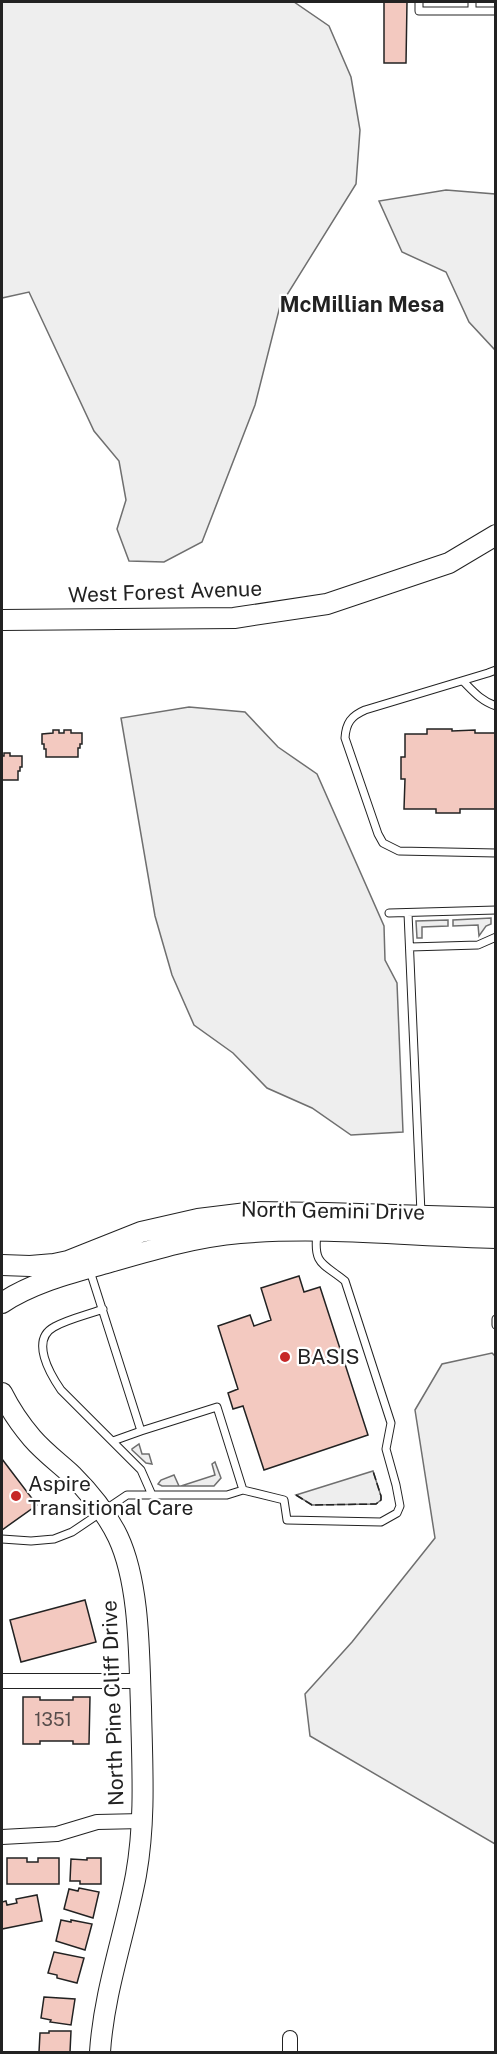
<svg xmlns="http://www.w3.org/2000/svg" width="497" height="2054" font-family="'Public Sans',sans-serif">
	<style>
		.green { fill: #eee; stroke: #6f6f6f; stroke-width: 1.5 }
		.building { fill: #f3c9c0; stroke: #222; stroke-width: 1.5 }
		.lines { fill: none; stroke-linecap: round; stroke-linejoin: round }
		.lane-casing { stroke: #222; stroke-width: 9 }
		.street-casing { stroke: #222; stroke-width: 16 }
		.secondary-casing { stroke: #222; stroke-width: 22 }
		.lane { stroke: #fff; stroke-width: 7 }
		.street { stroke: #fff; stroke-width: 14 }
		.secondary { stroke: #fff; stroke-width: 20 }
		.fence { stroke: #222; stroke-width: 1.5; stroke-dasharray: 8 3; stroke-linecap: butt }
		.poi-dot { fill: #c62828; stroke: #fff; stroke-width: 2 }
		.labels { text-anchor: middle; stroke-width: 4.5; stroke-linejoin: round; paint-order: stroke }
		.number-label { font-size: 18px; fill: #564c4a }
		.street-label { font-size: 21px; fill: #222; stroke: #fff }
		.poi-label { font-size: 21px; fill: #222; stroke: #fff; text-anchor: start }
		.neighbourhood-label { font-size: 22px; font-weight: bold; fill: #222; stroke: #fff }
	</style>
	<rect width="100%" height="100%" fill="#fff"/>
	<path class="green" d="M2,2H294L329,26L351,77L360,130L356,184L280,306L255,405L202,542L164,562L129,561L117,529L126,500L119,461L94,431L29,292L2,298Z
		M446,190L495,194V350L469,322L446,272L402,252L379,201Z
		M189,707L245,712L278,747L317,774L384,926L385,960L397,983L403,1132L351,1135L312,1108L267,1088L233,1053L194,1025L172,975L155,916L121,718Z
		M491,918V924L486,926L479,936L478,925L453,926V920Z
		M448,920V926L422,927V938H417L416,921Z
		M492,1353L496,1357L495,1844L310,1736L305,1694L352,1642L435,1538L415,1410L442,1364Z
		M139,1444L142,1454H149L152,1464L146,1463L132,1450V1449Z
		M215,1462L221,1478L214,1486H162L158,1484L161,1480L174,1475L179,1486H181L215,1475L212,1464Z
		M373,1471L381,1496V1500L376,1504L312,1505L296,1495Z"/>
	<path class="building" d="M384,2H407L406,63H384Z
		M427,729H452V731L475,730V733H496V809H460V813H436V809H404L405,779H401V757H405V734H427Z
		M53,730H59V733H64V730H71V733H82V744H80V748H78V757H46V749H44V744H42V734L53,733Z
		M4,753H10V756H22V767H20V771H18V780H2V756H4Z
		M299,1276L304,1292L320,1287L368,1435L264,1470L243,1406L233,1409L228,1393L238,1389L218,1326L250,1315L254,1326L271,1320L261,1288Z
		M2,1459L37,1505L2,1530Z
		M85,1600L96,1642L21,1662L10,1620Z
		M23,1697H40V1700H73V1697H90L89,1744H73V1741H40V1744H23Z
		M7,1858H27V1862H38V1858H59V1884H7Z
		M87,1858H101V1884H80V1881H70L71,1859L87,1860Z
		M79,1888L99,1892L93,1918L64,1909L69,1889L78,1891Z
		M37,1895L42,1921L2,1929V1902L6,1901L7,1905L17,1903L16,1899Z
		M61,1920L71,1922V1920L92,1924L85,1950L56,1941Z
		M54,1952L84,1958L77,1983L57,1978V1975L48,1973Z
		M44,1997L75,1999L71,2025L50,2022L51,2020L41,2018Z
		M49,2031H71L70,2052H39L40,2033H49Z"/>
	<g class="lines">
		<g class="lane-casing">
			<path id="lane" d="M419,2V11H496
				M472,11V2
				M496,670L488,673L365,710C351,716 346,723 345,738L378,834L383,843L399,851L496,853
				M463,681C473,691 481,701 496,706
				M389,913L496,910
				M408,913L421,1213
				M410,947L478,945L496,937
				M90,1271L141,1431L217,1407L243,1490
				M103,1309C87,1315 68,1319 54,1327C30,1340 50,1374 61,1390L141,1470L152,1495
				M496,1319V1325
				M113,1441L141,1431
				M2,1539L31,1541L54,1539L72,1532L127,1495H227L243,1490L284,1500L287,1520L381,1522L397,1513L400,1506L396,1485L386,1449L391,1423L345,1281C323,1263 313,1265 317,1233"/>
		</g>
		<g class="street-casing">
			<path id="street" d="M2,1681H140
				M2,1837L57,1834L97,1822L142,1821
				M290,2038V2052"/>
		</g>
		<g class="secondary-casing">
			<path id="secondary" d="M2,620L234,618L327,604L449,563L496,535
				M2,1265L30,1266L54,1264L68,1261L141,1232L198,1219L255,1212L326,1213L496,1218
				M2,1303C32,1283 68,1274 103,1264C148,1251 193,1237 240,1233C325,1226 411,1236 496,1238
				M2,1393C10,1409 20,1424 32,1438C44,1452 59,1463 72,1475C90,1493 107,1514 118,1537C140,1584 139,1655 141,1707C142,1763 146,1819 136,1875C125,1934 104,1991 100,2052"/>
		</g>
		<use href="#lane" class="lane"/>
		<use href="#street" class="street"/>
		<use href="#secondary" class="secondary"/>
		<path class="fence" d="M296,1495L312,1505L376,1504L381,1500V1496L373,1471"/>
	</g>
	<g class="poi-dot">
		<circle cx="285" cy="1357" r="6"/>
		<circle cx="16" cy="1496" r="6"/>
	</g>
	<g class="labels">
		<g class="number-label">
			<text x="53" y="1726">1351</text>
		</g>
		<g class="street-label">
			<text transform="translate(165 592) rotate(-2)" y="7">West Forest Avenue</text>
			<text transform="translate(333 1211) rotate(1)" y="7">North Gemini Drive</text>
			<text transform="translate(113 1703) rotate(-92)" y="7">North Pine Cliff Drive</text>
		</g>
		<g class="poi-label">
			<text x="297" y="1364">BASIS</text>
			<text x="28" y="1491">Aspire<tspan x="28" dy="24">Transitional Care</tspan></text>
		</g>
		<g class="neighbourhood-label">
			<text x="362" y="312">McMillian Mesa</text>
		</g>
	</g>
	<rect width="497" height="2054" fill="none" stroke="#222222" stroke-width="6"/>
</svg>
